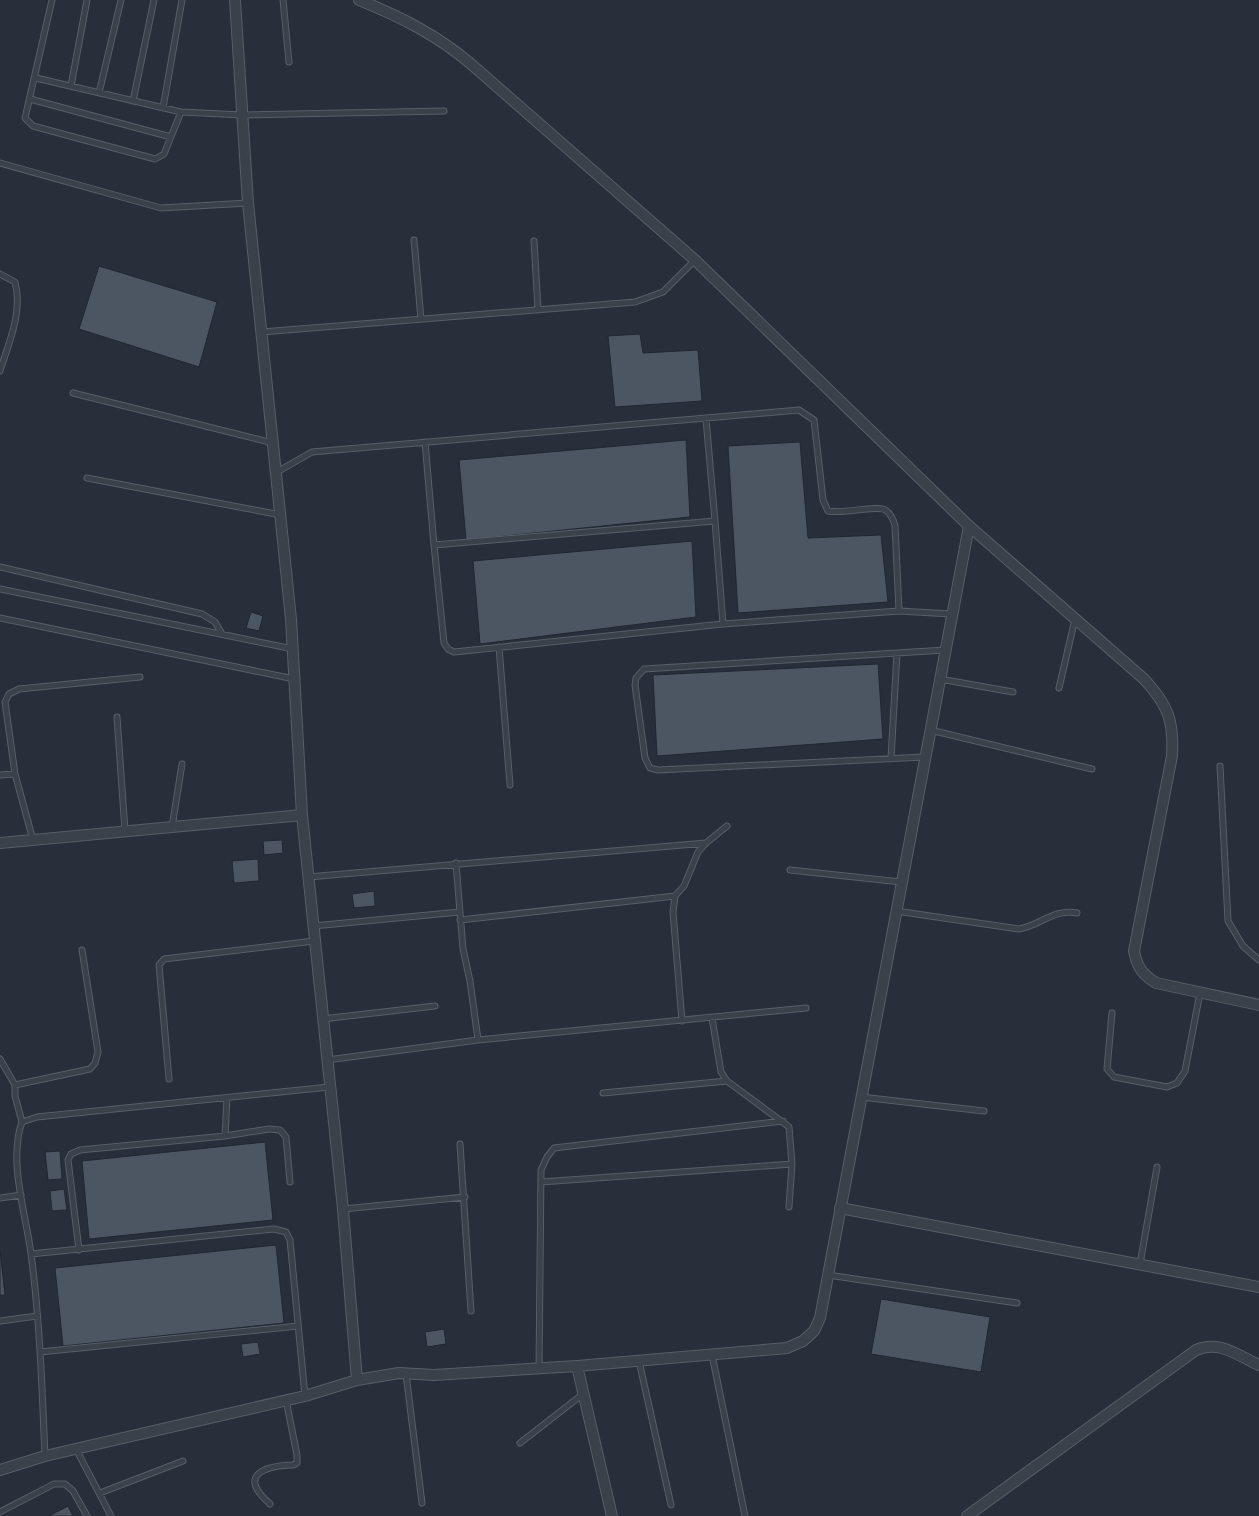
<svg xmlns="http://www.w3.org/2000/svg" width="1259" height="1516" font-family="'Titillium Web',sans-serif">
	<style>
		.building { fill: #4c5662; stroke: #202831 }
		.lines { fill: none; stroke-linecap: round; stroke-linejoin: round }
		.service-casing { stroke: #575f68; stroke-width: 7 }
		.minor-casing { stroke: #575f68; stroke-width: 12 }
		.service { stroke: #39414a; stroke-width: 5 }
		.minor { stroke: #39414a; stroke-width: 10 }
	</style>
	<rect width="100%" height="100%" fill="#262f3a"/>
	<path class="building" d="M99,266L217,302L199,367L79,329Z
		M640,334L643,353L698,350L702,401L615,407L608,336Z
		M686,440L690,517L466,540L459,460Z
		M800,442L808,538L881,535L888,602L738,613L728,446Z
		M692,541L696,617L480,644L473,561Z
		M251,612L263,616L259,631L246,628Z
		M878,664L883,739L657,756L653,675Z
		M282,840L283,853L264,855L263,841Z
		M258,859L259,881L234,883L232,861Z
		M374,891L375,906L354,908L352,894Z
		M265,1142L273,1220L89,1239L82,1161Z
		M60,1151L62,1179L48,1180L45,1152Z
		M64,1189L67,1210L52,1211L50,1191Z
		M276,1245L284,1323L63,1346L55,1268Z
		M0,1250L5,1295H0Z
		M881,1299L990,1317L981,1372L871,1354Z
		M444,1329L446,1344L427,1347L425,1332Z
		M258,1342L260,1354L243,1357L241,1344Z
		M68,1506L73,1516H49Z"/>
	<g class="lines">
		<g class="service-casing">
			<path id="service" d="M52,0L25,118L33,126L155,159L164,154L181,112
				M283,0L289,62
				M36,78L181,112L242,115L444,111
				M71,86L87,0
				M99,93L121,0
				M30,99L171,137
				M133,101L154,0
				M163,108L182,0
				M0,163L161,208L248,203
				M414,240L421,319
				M534,241L538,309
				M0,274L15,282C23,312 9,342 0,371
				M262,332L635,302L663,292L695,260
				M73,393L273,443
				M706,419L715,521
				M425,442L434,545L715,521L723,624L899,611L951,614
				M277,472L312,452L799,410L814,420L823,500L828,511C844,514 873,506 883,509C890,511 893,519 895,525L899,611
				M87,478L281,515
				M434,545L444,643L448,649L454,652L723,624
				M0,567L202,614L215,622L222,634
				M0,589L293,649
				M0,618L294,679
				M499,647L510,785
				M940,679L1013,692
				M1059,688L1075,619
				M117,717L125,831
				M930,730L1092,769
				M924,757L658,770L650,768L645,758L635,685L636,678L644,669L945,650
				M891,758L897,653
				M1220,766L1228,921L1243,946L1259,960
				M0,775L15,774
				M172,827L182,764
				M33,840L15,774L5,702L9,694L19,689L140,677
				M456,863L463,949L470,981L478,1040
				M790,870L901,882
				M308,877L706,843
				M896,911L1019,929C1039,926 1055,908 1077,913
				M460,920L675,896
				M313,926L460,912
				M1112,1013L1107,1069L1114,1077L1167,1087L1177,1083L1185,1071L1200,993
				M712,1018L721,1072L727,1081L789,1127L792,1164L789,1207
				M322,1019L435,1006
				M682,1021L673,912L675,896L684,886L698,852L706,843L727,826
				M0,1059L15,1085V1096L22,1122
				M327,1060L478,1040L806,1008
				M169,1079L159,965L164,959L314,941
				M15,1085L90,1069L95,1063L98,1052L82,950
				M603,1093L727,1081
				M861,1097L984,1111
				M225,1136L269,1129L280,1130L286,1137L290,1182
				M460,1144L471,1311
				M541,1182L792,1164
				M0,1198L21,1195
				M343,1209L465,1197
				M79,1250L68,1160L71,1154L80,1150L225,1136L227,1098
				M31,1254L274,1229L286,1232L290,1240L305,1396
				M1140,1264L1157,1167
				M828,1275L1017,1303
				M0,1321L37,1316
				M40,1352L298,1326
				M712,1355L745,1516
				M639,1361L671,1505
				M539,1368L541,1170L547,1157L554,1148L783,1121
				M406,1374L422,1503
				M520,1443L583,1394
				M76,1449L111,1516
				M45,1456C42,1389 40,1321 31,1254C26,1214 8,1161 22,1122L37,1117L329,1087
				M100,1493L183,1461
				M270,1504C238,1476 262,1466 293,1465L297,1463V1455L286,1400
				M0,1512L54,1484H65L73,1491L87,1516"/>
		</g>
		<g class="minor-casing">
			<path id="minor" d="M235,0L248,203L291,619L302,815L343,1209L357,1380
				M359,0C401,17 437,35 471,64L695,260L969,526L1144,679C1168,705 1174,720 1172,756L1134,951C1137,967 1142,974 1156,983L1259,1005
				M0,843L302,815
				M840,1208L1259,1287
				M577,1366L612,1516
				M0,1470L45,1456L305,1396L357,1380L399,1373L434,1375L577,1366L787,1348L803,1341L814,1331L820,1318L969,526
				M967,1516L1196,1350C1219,1340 1237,1355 1259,1365"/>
		</g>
		<use href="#service" class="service"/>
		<use href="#minor" class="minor"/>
	</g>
</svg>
